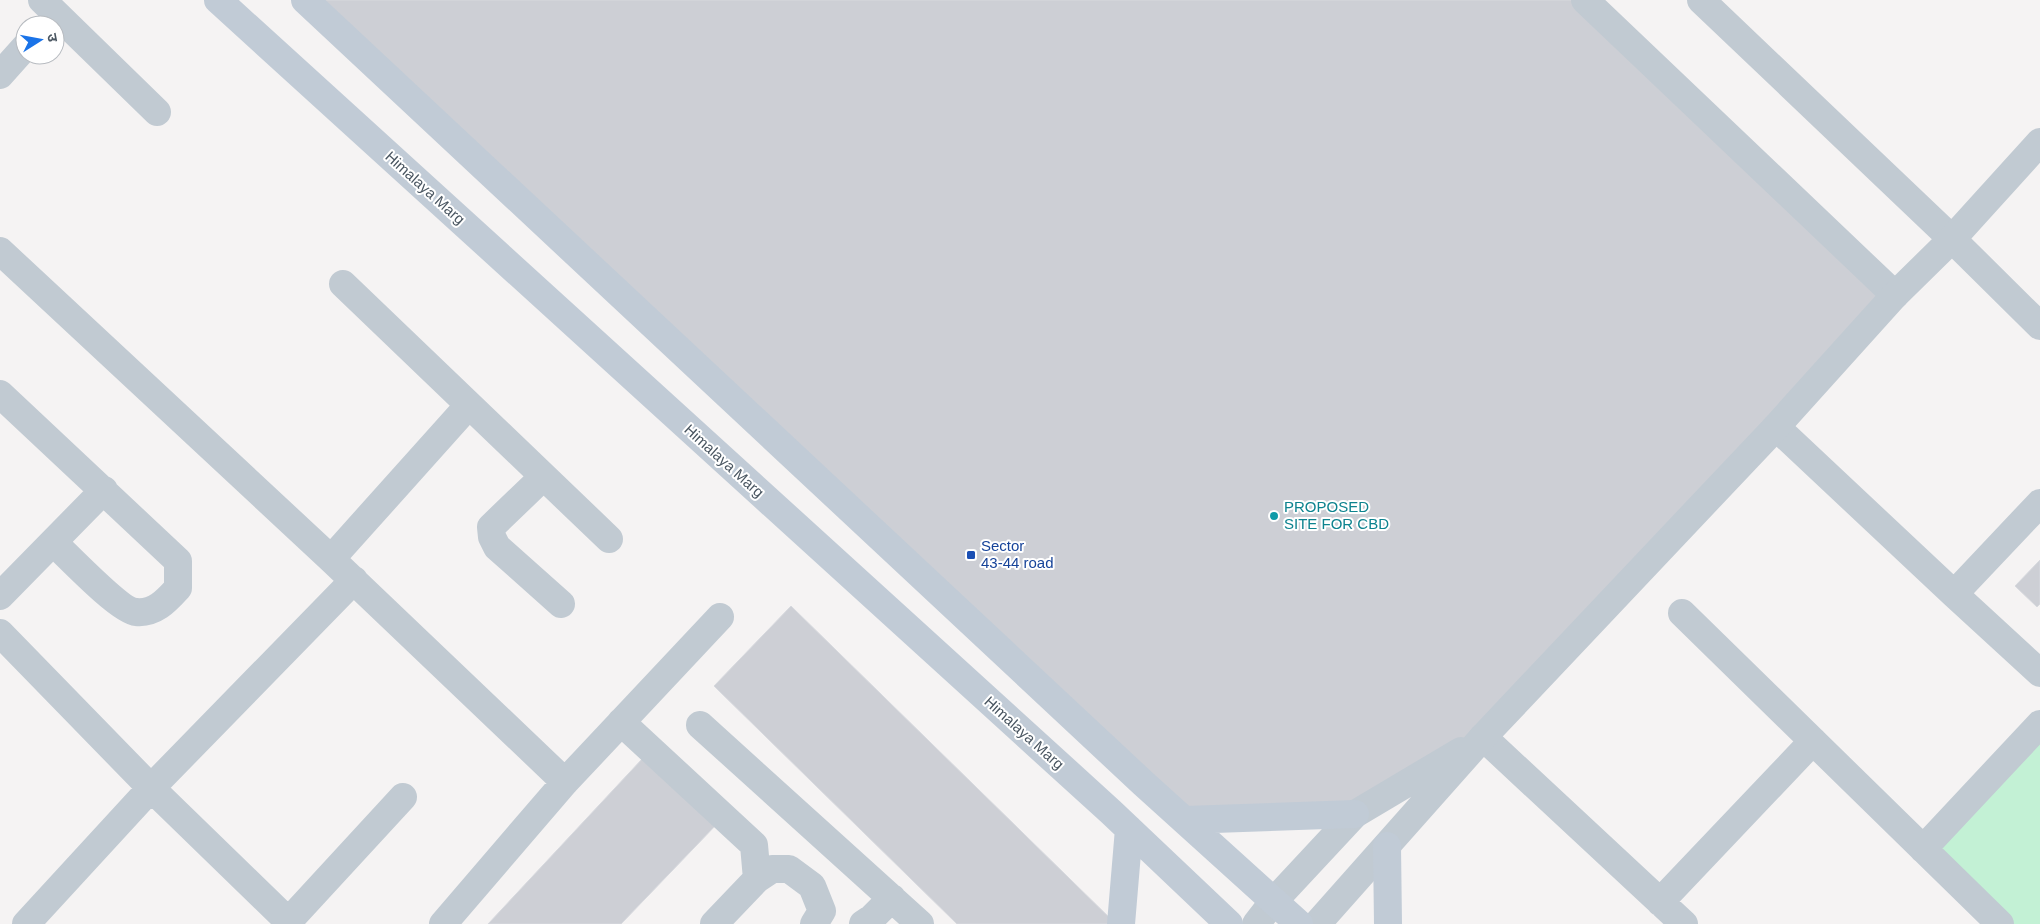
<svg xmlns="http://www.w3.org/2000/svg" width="2040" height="924" font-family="Helvetica,'Noto Sans Devanagari',sans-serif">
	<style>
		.green { fill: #c3f1d5 }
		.building { fill: #cdcfd5; stroke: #d7d9de }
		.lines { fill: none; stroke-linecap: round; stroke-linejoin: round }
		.minor { stroke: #c1cad2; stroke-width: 28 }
		.tertiary { stroke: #c1cad2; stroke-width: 28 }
		.secondary { stroke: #c1cbd6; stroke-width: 28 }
		.culture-dot { fill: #0f9aa8; stroke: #fff; stroke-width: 2 }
		.transit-dot { fill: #1a4fb4; stroke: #fff; stroke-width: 2 }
		.labels { text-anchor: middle; stroke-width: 4; stroke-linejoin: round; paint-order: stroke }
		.street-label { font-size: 15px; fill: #4a5661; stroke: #fff }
		.culture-label { font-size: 15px; fill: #0d838f; stroke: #fff; text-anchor: start }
		.transit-label { font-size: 15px; fill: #164399; stroke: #fff; text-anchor: start }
	</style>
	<rect width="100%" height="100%" fill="#f5f3f3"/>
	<path class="green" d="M2040,737V924H2013L1936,855Z"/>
	<path class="building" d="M324,0H1585L1895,295L1483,737L1355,814L1185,820Z
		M2040,560V604L2037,607L2015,586Z
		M791,606L1116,924H957L714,686Z
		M643,758L717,824L621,924H488Z"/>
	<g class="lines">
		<path class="minor" d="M42,0L157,112
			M1585,0L1895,295
			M1701,0L1952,239
			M0,75L25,47
			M0,251L331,559L565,782
			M343,284L609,539
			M0,394L178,561V588C167,600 155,614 136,612C120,611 68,556 54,543
			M1776,427L1954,594L2040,673
			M543,477L491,527L492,537L497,547L561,604
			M331,559L469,405
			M1954,594L2040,503
			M0,596L104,490
			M1682,613L2000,924
			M0,633L151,788L288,921
			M621,722L754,845L757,879L772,869H789L812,886L822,911L814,924
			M700,725L920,924
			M1483,737L1684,924
			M1923,849L2040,724
			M1660,902L1813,741
			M26,924L151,788L354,580
			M286,924L403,797
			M443,924L565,782L720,617
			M714,924L757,879
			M863,924L872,918L892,898"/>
		<path class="tertiary" d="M1952,239L2040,326
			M1256,924L1273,902L1355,814L1461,751
			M1317,924L1483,737L1776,427L1895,295L1952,239L2040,142"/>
		<path class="secondary" d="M218,0L1111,812L1229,924
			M305,0L1143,783L1299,924
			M1185,820L1355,814
			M1387,846L1388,924
			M1121,924L1129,829"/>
	</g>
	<circle class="culture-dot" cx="1274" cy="516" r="5"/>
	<rect class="transit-dot" x="966" y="550" width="10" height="10" rx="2.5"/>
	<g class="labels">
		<g class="street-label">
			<text transform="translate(425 188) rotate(42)" y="5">Himalaya Marg</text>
			<text transform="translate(724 461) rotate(42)" y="5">Himalaya Marg</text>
			<text transform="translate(1024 733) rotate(42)" y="5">Himalaya Marg</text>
		</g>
		<g class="culture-label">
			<text x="1284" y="512">PROPOSED<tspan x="1284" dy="17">SITE FOR CBD</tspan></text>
		</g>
		<g class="transit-label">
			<text x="981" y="551">Sector<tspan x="981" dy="17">43-44 road</tspan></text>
		</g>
	</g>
	<g transform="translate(40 40) rotate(79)"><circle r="24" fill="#ffffff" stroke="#b7bbc0"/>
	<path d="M0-4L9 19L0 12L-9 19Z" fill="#1a73e8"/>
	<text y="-8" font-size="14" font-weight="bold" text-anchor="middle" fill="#4a5661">उ</text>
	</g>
</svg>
